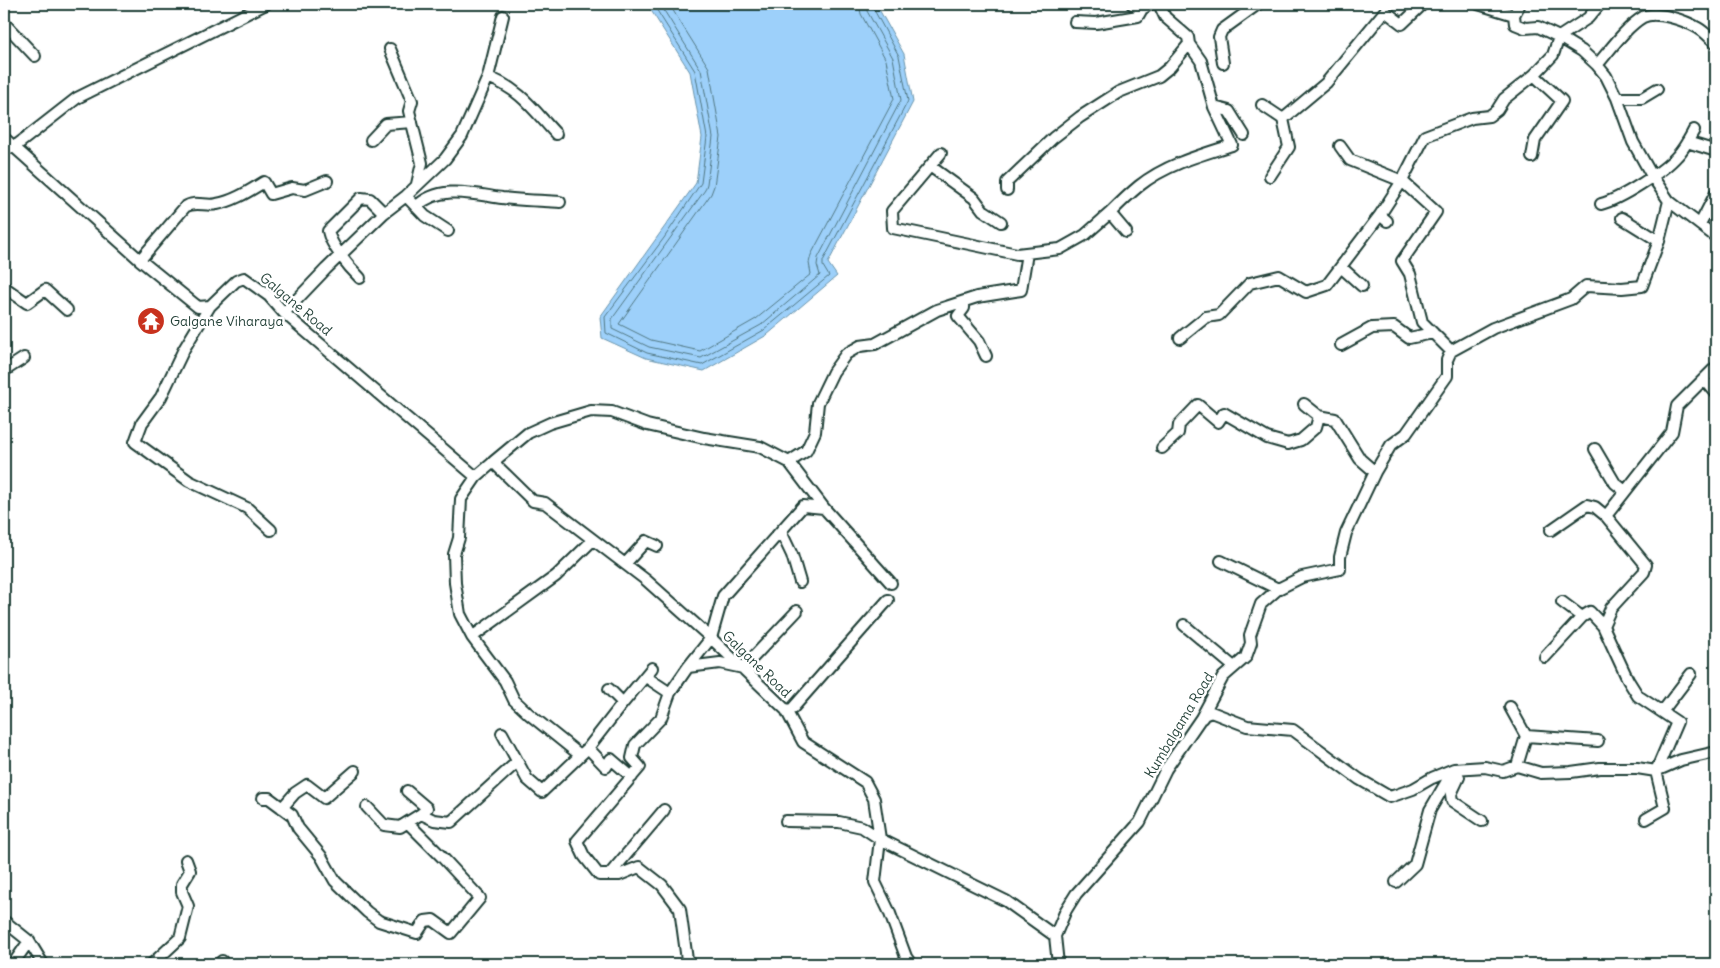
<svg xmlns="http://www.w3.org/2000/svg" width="1720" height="968" font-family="Delius,sans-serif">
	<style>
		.water { fill: #9dd0fa; stroke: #6b95ab }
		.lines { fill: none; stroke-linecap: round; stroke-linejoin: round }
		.shore { stroke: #517883; stroke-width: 1 }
		.minor-casing { stroke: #1f3d34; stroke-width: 14 }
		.minor { stroke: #fff; stroke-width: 10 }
		.labels { text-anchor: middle; stroke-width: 5; stroke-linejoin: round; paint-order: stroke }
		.street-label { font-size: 14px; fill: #1f3d34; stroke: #fff }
		.poi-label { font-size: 14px; fill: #1f3d34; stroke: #fff; text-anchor: start }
	</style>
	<rect width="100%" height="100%" fill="#fff"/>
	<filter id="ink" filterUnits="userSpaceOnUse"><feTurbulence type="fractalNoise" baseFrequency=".02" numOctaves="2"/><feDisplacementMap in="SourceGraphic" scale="10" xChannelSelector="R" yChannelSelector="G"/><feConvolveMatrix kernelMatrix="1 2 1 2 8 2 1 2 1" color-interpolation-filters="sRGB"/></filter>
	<g filter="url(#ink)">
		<path class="water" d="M647,4H876L904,54L913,102L828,263L837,276L767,335L704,371L646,358L602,338L600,317L696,183L702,137L690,72Z"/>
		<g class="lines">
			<path class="shore" d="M653,4L695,71L707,137L701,183L664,238L605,317L606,333L647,353L702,365L764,330L829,276L823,266V261L908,101L899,56L873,8L872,4
				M660,4L701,70L713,137L707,184L705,190L612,319V329L649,347L701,358L761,325L820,275L817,265L818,258L901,100L893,58L867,11L866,4
				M669,4L709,68L721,137L714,186L711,194L619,324L651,340L700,351L756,319L811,274L809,263L811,255L894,99L886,60L861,14L859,4"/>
			<g class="minor-casing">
				<path id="minor" d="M1478,4L1514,15L1515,24L1525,28L1538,27L1559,37L1582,51L1597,65L1606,76L1617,98L1633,142L1652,176L1669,201L1716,237
					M1142,9L1151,4
					M1514,15L1520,4
					M1075,22L1096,23L1138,16L1142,9L1132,4
					M4,23L35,56
					M390,49L412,101L409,111L422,163L417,184
					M1223,63L1219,37L1222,30L1258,4
					M1597,65C1610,50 1626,27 1643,17C1656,10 1686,21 1698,28C1705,32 1710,38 1716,43
					M488,77C521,90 532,108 556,134
					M1617,98H1642L1657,89
					M1262,105L1283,119
					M1214,107L1229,111L1244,135
					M4,138L140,260L198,307L210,306L236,281L244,278L269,296L284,313L476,477
					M371,140L386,124L412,122
					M1687,142L1716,151
					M1340,146L1350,160L1402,181L1425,136L1472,118L1489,116L1497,110L1504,99L1534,75L1553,55L1559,37L1588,18L1600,4
					M13,148L77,98L266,4
					M941,153L892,211L893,228L1017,254L1060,249L1085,235L1110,213
					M1532,157L1535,140L1562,101L1534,75
					M930,166L974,198L983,210L1001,222
					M1270,176L1289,147L1283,119L1326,83L1385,11L1402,24L1423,4
					M1007,190V182L1053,138L1080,117L1119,92L1159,76L1170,67L1189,44L1188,37L1165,17L1159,4
					M406,196L425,216L448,231
					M1601,204C1620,199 1663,172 1677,156C1684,149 1689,139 1694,130
					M416,207C439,184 473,194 502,198C521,200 541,201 560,202
					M1622,218L1659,241
					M1387,221L1380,215L1402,181L1436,212L1402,261L1410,274L1422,322L1451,351
					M1700,224L1716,193
					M1126,232L1110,213C1119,204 1128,195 1139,186C1165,165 1200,155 1232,145L1214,107L1201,61L1189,44
					M1027,253L1021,290L977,297L937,310L875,344L860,346L846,354L833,372L818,403L815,432L806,451L789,462L760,447L704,438L647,425L612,412L591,411L550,423L528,433L493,462L533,501L545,503L646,580L711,638L786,710L803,742L865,782L874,799L880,839L1006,901L1055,936
					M140,260L185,207C195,200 206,207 217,204C234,201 249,191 264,182L271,194L292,188L305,190L327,181
					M1341,267L1362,286
					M360,278C349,267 331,246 328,231L361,198L370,199L384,213
					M4,287L27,303L45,290L67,310
					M964,302V308L958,316L979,341L986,356
					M210,306L184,349L161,397L142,423L135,442L189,481L247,508L271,530
					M284,313L326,269L384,213L406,196L445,159L462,136L488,77L503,16
					M1180,338L1206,317L1219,315L1250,283L1279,276L1306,292L1327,285L1380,215
					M1341,345L1372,328L1394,327L1409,338L1433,333
					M4,371L24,358
					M1704,379L1716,393
					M1304,404L1319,416L1335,419L1360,459L1375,472
					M1162,448L1178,433L1179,425L1198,405L1218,422L1224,413L1267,438L1288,444L1301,440L1316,427L1319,416
					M1595,449L1615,483L1625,491
					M497,459L476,477L461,499L459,538L454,554L455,583L460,614L472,637L505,681L514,700L529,714L580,755
					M789,462L824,508
					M1551,530L1587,505L1595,507L1606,516
					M781,532L792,555L800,582
					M1221,561L1278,589
					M625,564L646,541L657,546
					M1562,602L1582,617L1590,612L1603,626
					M1184,625L1234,667
					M472,637L556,576L593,540
					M1545,657L1582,617
					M688,667L711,638L723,596L803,506L824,508L891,583
					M646,677L670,693
					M623,703L652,668
					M1510,707L1526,736L1517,766
					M786,710L792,709L888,600
					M1662,712L1691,674
					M1202,718L1204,715L1211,712L1247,726L1293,730L1359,779L1390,797L1413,789L1432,778L1454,769L1485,767L1503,771L1517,766L1541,773L1571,772L1600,768H1637L1656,771L1681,760L1716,752
					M502,733L527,779L542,792L588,748L606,767L611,759L632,777
					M1526,736L1598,741
					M588,748L623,703L609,689
					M407,791L427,808L421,814
					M263,798H269L292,815L298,828L321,856L335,881L367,912L379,921L417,933L425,921L433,920L451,933L480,898L443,858L408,823
					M367,807L384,825L400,827L421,814L434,820L451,822L517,762
					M282,808L295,793L307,785L324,798L355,771
					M1646,819L1665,808L1656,771L1677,722L1638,696L1628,680L1603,626L1611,608L1644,572L1646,565L1606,516L1672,432L1677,406L1716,367
					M786,821L839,822L862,827L880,839L875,882L889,911L906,957L911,964
					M609,875L664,810
					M1396,882L1415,864L1430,810L1454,769L1459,777L1451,794L1452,801L1482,821
					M4,921L29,941L43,964
					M687,960L680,909L662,885L639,867L619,875H599L584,856L577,841L640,767L632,758L635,745L661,718L670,693L688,667L720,663L743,668L797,611
					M13,964L29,941
					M152,964L180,938L188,906L182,892V884L190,871L186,860
					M219,964L222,961
					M1058,964L1055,936L1066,910L1076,894L1140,822L1166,769L1201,718L1223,677L1246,657L1251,643L1250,635L1261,604L1278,589L1302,577L1340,569V557L1346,533L1375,472L1391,445L1406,434L1447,376V360L1451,351L1493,328L1571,299L1586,286L1622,288L1642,286L1659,241L1669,201"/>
			</g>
			<use href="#minor" class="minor"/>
		</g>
	</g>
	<defs>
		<g id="temple-disc" transform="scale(1.4375)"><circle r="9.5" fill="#c8321e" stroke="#fff"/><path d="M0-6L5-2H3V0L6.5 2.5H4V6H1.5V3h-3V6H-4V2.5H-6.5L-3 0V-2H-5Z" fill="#fff"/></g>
	</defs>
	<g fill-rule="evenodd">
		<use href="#temple-disc" x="151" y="321"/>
	</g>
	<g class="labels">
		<g class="street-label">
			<text transform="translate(296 304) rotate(40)" y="5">Galgane Road</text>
			<text transform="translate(757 664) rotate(44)" y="5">Galgane Road</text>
			<text transform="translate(1179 725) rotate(-59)" y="5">Kumbalgama Road</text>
		</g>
		<g class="poi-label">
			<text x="170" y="326">Galgane Viharaya</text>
		</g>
	</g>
	<rect width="1720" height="968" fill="none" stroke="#fff" stroke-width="20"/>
	<rect x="10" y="10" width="1700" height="948" fill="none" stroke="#1f3d34" stroke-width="2" filter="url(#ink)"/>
</svg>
